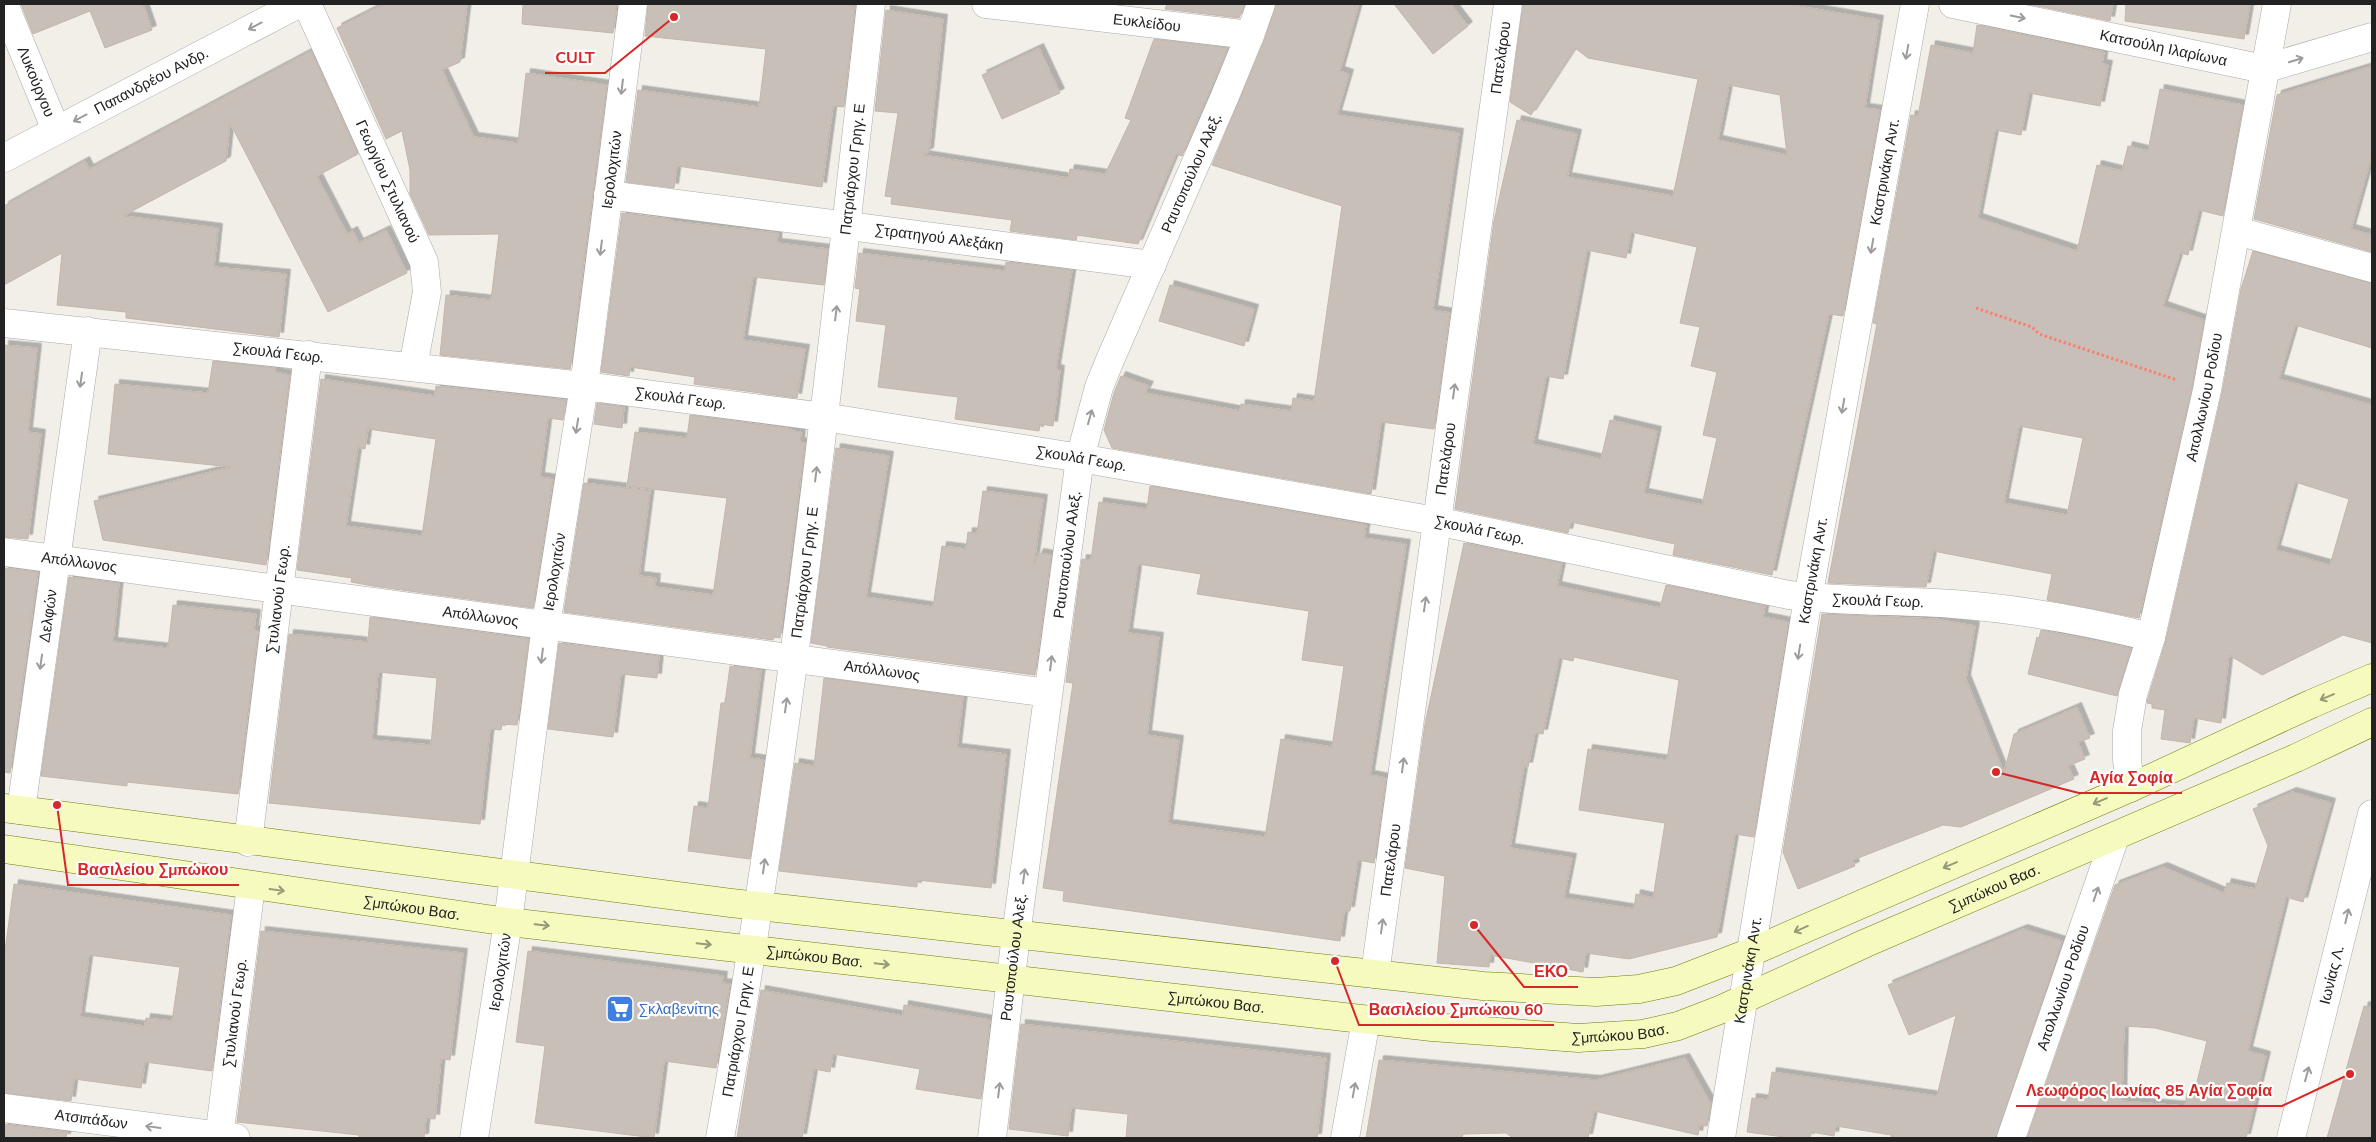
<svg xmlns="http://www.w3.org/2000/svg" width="2376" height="1142" font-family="'Nunito Sans',sans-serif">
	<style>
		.building { fill: #c7bfb8; stroke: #c4b6ab; fill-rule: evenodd; filter: url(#shadow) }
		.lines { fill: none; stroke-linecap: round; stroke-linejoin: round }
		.minor-casing { stroke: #a9a9a9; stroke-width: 29 }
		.tertiary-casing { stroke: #a9a9a9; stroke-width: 29 }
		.secondary-casing { stroke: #707d05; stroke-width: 29 }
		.path { stroke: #fa8072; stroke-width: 3; stroke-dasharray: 2.5 2.5; stroke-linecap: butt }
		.minor { stroke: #fff; stroke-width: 28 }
		.tertiary { stroke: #fff; stroke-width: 28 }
		.secondary { stroke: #f7fabf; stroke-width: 28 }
		.oneway { stroke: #9c9c9c }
		.oneway2 { stroke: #979978 }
		.labels { text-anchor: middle; stroke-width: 4.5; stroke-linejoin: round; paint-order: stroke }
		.street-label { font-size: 15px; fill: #222; stroke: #fff }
		.shop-label { font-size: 15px; fill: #366cbe; stroke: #fff; text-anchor: start }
		.leader { fill: none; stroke: #d62828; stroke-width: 2 }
		.callout-dot { fill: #d62828; stroke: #fff; stroke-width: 2 }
		.callout-label { font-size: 16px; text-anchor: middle; font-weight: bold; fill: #d62828; stroke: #fff; stroke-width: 4.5; stroke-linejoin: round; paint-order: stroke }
	</style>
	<defs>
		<filter id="shadow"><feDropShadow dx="4.5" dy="-4.5" stdDeviation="0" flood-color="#0004"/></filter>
	</defs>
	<rect width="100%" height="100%" fill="#f2efe9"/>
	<path class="building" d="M21,4H143L152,30L105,48L90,11L33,34Z
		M384,4H467L460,62L442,70L474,137L518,143L526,73L607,85L570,369L440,355L446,295L491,300L499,234L429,235L410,194V170L402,131L386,139L337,28Z
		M523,4H617L613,33L522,24Z
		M648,4H841L855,6L844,107L833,106L822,187L677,166L674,188L626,182L638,90L759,107L766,49L645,36Z
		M1167,4H1245L1239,18L1165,9Z
		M1276,4H1359L1340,71L1349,74L1337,115L1459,133L1433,310L1450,313L1434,429L1381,422L1371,494L1112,448L1104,430L1114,393L1121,376L1149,386L1145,393L1240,411L1241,404L1291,411L1293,398L1314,401L1342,206L1212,165L1264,41Z
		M1394,4H1451L1468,26L1433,54Z
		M1523,4H1786L1879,20L1865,108L1880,110L1843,316L1829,314L1772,575L1673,555L1675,544L1571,522L1568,533L1455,509L1494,221L1517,120L1577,134L1567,177L1673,196L1698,79L1588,58L1575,48L1531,115L1510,102ZM1729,85L1780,95L1787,155L1718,140ZM1631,232L1697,247L1680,323L1700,327L1691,366L1717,372L1703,435L1717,438L1702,505L1644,493L1657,431L1610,420L1601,459L1533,444L1546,376L1563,379L1587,250L1626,258Z
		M2028,4H2113L2110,21Z
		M2126,4H2250L2244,39L2125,21Z
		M886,10L943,19L929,152L923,155L1068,178L1070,169L1105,174L1131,120L1125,118L1154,39L1228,48L1182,156L1176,154L1138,244L1077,235L1076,240L1010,231L1012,220L891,204L892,197L885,196L898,113L875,111Z
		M1977,25L2104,52L2102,64L2108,65L2100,106L2029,93L2021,135L1995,130L1978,218L2077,251L2097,165L2122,171L2128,146L2148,151L2160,89L2243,105L2223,216L2199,210L2188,255L2180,253L2163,306L2204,320L2192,387L2139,618L2047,600L2052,574L1933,551L1926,587L1828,583L1877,324L1873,323L1911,115L1918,116L1931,45L1973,53ZM2019,426L2083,438L2067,515L2004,503Z
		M1039,48L1060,93L1002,119L982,75Z
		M311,51L358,154L317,176L347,234L353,231L359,243L386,230L407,273L328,312L230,123L226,161L123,216L218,228L214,267L286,274L279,337L126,318V312L57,305L62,253L4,285V206L85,161L89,169Z
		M2372,66V155L2351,229L2372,235V252L2254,219L2277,95Z
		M622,213L670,219L669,221L778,233L777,243L828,249L824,285L753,277L743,340L805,349L797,398L694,384L695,377L630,367L629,376L601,372Z
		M2253,251L2372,283V348L2295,325L2279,379L2372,405V643L2343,635L2262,675L2229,655L2221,723L2194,718L2190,743L2161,739L2165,710L2152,708V704L2147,703L2148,698L2166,640L2222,393L2241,289ZM2295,482L2349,499L2330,565L2276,550Z
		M859,253L1005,271L1006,262L1072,270L1056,369L1060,370L1053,426L1040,424L1039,431L955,419L958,397L878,387L886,325L856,321L860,289L855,288Z
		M1170,285L1254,309L1244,346L1159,321Z
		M4,345L37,348L28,432L41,434L28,539L4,537Z
		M213,361L275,368V372L290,375L266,565L103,540L94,501L231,467L108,454L115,384L208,393Z
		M321,379L435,396L436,386L566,400L563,420L548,418L540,477L553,479L533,608L373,586L351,582L352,578L297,570ZM368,429L436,439L422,536L346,526L358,447L365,449Z
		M597,403L624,407L622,428L594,424Z
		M690,415L792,429V431L801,432L800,442L805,443L780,638L774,637L773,640L564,612L584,483L650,491L639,576L656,578L655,587L713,595L727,498L627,486L635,432L687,438Z
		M836,448L889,456L866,597L933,607L942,546L966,549L968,532L977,533L983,491L1043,499L1034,564L1039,553L1051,555L1035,675L827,647V646L811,643Z
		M1150,486L1366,525L1364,538L1406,544L1370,775L1386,778L1374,863L1358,860L1350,911H1344L1340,941L1063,901L1064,891L1043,888L1073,683L1066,682L1082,559L1091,560L1099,502L1147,509ZM1138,564L1201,574L1197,594L1309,611L1302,660L1344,666L1332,747L1281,739L1265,837L1168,824L1179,740L1147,735L1159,637L1128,633Z
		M1464,543L1562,563L1557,586L1660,608L1666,585L1765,606L1763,617L1788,622L1754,837L1735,834L1717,937L1629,959L1586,953L1583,972L1490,955L1489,967L1437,963L1445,876L1405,868L1425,724ZM1574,657L1679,680L1667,760L1588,749L1579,810L1665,823L1653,898L1636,894L1634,909L1564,898L1572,858L1510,848L1524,766L1528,767L1535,733L1543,734L1559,658L1573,661Z
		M4,568L38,572L10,773L4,772Z
		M69,577L119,583L113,642L168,648L173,605L256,614L254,630L258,631L238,794L127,782V786L41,776Z
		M1822,614L1935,619L1975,626L1966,679L2004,773L2014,734L2077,707L2090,738L2078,742L2085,759L2068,766L2074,779L1961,827L1943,825L1853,860L1855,866L1798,889L1783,852Z
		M370,617L529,639L517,725L502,724L501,730L490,729L480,824L269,803L289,634L368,642ZM378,672L437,678L431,745L372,740Z
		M2041,630L2131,648L2117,696L2028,674L2037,637L2039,638Z
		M559,643L659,656L657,678L621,674L613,737L548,729Z
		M730,666L761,670L750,758L764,760L750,859L688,851L694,806L708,808L721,703H725Z
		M824,678L963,697L957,748L1006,754L991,888L917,880V887L779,871L795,763L814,766Z
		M2292,792L2331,803L2303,902L2286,897L2248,1051L2266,1056L2246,1138H2027L2115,885L2163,867L2224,893L2227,883L2255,889L2268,846L2253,809ZM2124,1026L2155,1028L2207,1041L2194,1094L2187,1093L2185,1106L2122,1101Z
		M14,884L231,915L212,1071L145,1062L141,1088L74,1079L71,1101L4,1093V958ZM89,955L180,967L172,1021L146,1018L145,1026L80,1017Z
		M2023,929L2062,941L1996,1138H1891V1135L1836,1126L1834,1136L1811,1132L1810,1138H1791L1747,1132L1752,1098L1768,1100L1772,1072L1937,1096L1956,1015L1909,1035L1888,985Z
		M261,931L463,953L450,1060L441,1059L435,1119L426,1118L424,1138H359V1135L237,1122Z
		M528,951L723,976L722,983L730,984L716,1068L664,1061L654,1138L535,1123L545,1046L516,1042Z
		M761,990L903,1016L904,1005L990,1020L981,1099L916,1089L920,1069L833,1054L830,1072L814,1069L802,1138H737Z
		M2364,1006L2372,1007V1138H2327Z
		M1021,1024L1326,1058L1317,1138H1126L1128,1114L1071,1108L1068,1136L1009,1129Z
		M1685,1058L1711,1104L1707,1126L1700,1125L1698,1135L1594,1111L1588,1138H1513L1506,1133L1463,1134L1462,1138H1366L1379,1060L1596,1080Z
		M4,1124L67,1132L66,1138H4Z"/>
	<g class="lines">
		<g class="minor-casing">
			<g id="minor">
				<path id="s1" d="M4,4L56,130"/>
				<path id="s2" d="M307,4L424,262L427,292L413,367"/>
				<path id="s3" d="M986,4L1250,35"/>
				<path id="s4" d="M1953,4L2264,69L2372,37"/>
				<path id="s5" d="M608,195L1152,265"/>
				<path d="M2237,231L2372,268"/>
				<path id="s6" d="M4,323L584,386L824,417L1080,458L1436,521L1789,595C1844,602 1898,600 1953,604C2020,609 2086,621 2151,637"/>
				<path id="s7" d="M4,552L1048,693"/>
				<path id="s8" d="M2130,788L2127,759V731L2133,694L2151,637L2207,390L2277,4"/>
				<path id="s9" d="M21,810L88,331"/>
				<path id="s10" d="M248,842L308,355"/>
				<path id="s11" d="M1375,974L1508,4"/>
				<path id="s12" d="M4,1108L236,1138"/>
				<path id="s13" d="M219,1138L251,886"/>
				<path id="s14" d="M474,1138L508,922L546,625L584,386L633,4"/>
				<path id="s15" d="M720,1138C787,763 829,383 871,4"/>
				<path id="s16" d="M992,1138L1016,935L1080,458L1099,387L1110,360L1225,96L1250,35L1261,4"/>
				<path d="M1345,1138L1366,1020"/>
				<path id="s17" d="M1721,1138L1808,598L1915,4"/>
				<path id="s18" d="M2011,1138L2115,837"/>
			</g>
		</g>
		<g class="tertiary-casing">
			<g id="tertiary">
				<path id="s19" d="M4,158L298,4"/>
				<path id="s20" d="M2291,1138L2372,814"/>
			</g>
		</g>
		<g class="secondary-casing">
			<g id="secondary">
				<path d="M4,808L731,903L1483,986L1596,992L1639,989L1676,981L1751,952L2130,788L2311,704L2372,678"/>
				<path id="s21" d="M4,849L508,922L1432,1027L1578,1038L1643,1034L1678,1026L1722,1009L1866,943L2296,758L2372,722"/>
			</g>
		</g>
		<path class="path" d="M1976,308L2032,327L2039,334L2177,380"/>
		<use href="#minor" class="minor"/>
		<use href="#tertiary" class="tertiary"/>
		<use href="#secondary" class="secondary"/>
	</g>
	<defs><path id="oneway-shaft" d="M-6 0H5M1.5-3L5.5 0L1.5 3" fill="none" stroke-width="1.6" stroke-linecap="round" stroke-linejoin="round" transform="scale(1.25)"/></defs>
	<g class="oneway">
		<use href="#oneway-shaft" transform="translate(2018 17) rotate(12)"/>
		<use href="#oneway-shaft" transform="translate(255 26) rotate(152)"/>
		<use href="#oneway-shaft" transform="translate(1907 52) rotate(100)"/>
		<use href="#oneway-shaft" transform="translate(2296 60) rotate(-17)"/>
		<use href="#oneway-shaft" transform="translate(622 87) rotate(97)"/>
		<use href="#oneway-shaft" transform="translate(80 118) rotate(152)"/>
		<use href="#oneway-shaft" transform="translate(1872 246) rotate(100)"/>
		<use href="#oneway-shaft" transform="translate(601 248) rotate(97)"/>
		<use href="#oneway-shaft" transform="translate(836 313) rotate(-83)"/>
		<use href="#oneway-shaft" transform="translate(81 380) rotate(98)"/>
		<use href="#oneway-shaft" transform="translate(1454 391) rotate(-82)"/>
		<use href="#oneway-shaft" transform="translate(1843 406) rotate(100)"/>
		<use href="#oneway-shaft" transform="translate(1090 417) rotate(-74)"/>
		<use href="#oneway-shaft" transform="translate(577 426) rotate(99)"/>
		<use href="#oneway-shaft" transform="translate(816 474) rotate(-83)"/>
		<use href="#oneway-shaft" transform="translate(1425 604) rotate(-82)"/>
		<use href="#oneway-shaft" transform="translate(1799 652) rotate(99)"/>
		<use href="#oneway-shaft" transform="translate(542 656) rotate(97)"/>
		<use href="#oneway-shaft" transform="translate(41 662) rotate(98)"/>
		<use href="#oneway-shaft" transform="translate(1051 663) rotate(-83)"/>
		<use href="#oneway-shaft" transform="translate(786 705) rotate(-82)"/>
		<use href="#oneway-shaft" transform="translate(1403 765) rotate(-82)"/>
		<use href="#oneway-shaft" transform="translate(764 866) rotate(-82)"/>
		<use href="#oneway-shaft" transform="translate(1024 876) rotate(-82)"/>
		<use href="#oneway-shaft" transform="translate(2096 894) rotate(-71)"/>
		<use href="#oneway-shaft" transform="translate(2347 916) rotate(-77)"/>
		<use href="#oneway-shaft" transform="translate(1382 926) rotate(-82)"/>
		<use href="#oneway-shaft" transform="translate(2307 1074) rotate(-75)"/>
		<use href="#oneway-shaft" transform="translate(999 1090) rotate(-83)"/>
		<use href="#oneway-shaft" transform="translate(1354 1090) rotate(-80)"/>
		<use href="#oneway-shaft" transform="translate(153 1127) rotate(-172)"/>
	</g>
	<g class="oneway2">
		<use href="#oneway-shaft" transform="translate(2327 697) rotate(157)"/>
		<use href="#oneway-shaft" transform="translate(2100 801) rotate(157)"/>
		<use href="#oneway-shaft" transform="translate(1950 865) rotate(157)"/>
		<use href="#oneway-shaft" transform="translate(277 890) rotate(8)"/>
		<use href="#oneway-shaft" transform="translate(542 925) rotate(6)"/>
		<use href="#oneway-shaft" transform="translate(1801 929) rotate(156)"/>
		<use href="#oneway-shaft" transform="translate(704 944) rotate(6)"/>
		<use href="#oneway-shaft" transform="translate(882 964) rotate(6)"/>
	</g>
	<defs>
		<g id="supermarket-square" transform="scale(1.4375)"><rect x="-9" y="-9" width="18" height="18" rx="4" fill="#3f7fe0" stroke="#fff"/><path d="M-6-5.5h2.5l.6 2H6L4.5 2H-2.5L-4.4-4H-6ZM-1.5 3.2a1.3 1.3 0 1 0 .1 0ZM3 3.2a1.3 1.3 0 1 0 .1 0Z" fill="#fff"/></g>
	</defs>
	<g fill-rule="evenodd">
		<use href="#supermarket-square" x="620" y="1009"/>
	</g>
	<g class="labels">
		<g class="street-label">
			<text dy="5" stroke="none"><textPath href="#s3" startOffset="162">Ευκλείδου</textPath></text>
			<text dy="5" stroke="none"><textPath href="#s4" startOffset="215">Κατσούλη Ιλαρίωνα</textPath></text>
			<text dy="5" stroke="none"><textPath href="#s11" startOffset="925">Πατελάρου</textPath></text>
			<text dy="5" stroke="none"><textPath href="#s1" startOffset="84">Λυκούργου</textPath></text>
			<text dy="5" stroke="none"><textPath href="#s19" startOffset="166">Παπανδρέου Ανδρ.</textPath></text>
			<text dy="5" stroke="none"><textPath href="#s14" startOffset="978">Ιερολοχιτών</textPath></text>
			<text dy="5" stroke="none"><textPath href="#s15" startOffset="978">Πατριάρχου Γρηγ. Ε</textPath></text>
			<text dy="5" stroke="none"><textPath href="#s17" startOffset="980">Καστρινάκη Αντ.</textPath></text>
			<text dy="5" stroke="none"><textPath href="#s16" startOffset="992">Ραυτοπούλου Αλεξ.</textPath></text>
			<text dy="5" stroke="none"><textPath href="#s2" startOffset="195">Γεωργίου Στυλιανού</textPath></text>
			<text dy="5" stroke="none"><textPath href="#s5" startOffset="334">Στρατηγού Αλεξάκη</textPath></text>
			<text dy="5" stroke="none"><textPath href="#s6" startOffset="276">Σκουλά Γεωρ.</textPath></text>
			<text dy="5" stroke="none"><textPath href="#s8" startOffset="400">Απολλωνίου Ροδίου</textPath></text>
			<text dy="5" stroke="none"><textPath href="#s6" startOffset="681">Σκουλά Γεωρ.</textPath></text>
			<text dy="5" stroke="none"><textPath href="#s6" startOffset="1086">Σκουλά Γεωρ.</textPath></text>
			<text dy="5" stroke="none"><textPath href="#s11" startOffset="520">Πατελάρου</textPath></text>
			<text dy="5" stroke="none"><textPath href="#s6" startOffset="1491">Σκουλά Γεωρ.</textPath></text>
			<text dy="5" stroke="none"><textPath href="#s16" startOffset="588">Ραυτοπούλου Αλεξ.</textPath></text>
			<text dy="5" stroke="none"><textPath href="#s7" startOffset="76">Απόλλωνος</textPath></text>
			<text dy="5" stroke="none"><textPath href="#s17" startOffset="575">Καστρινάκη Αντ.</textPath></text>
			<text dy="5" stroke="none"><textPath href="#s14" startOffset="572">Ιερολοχιτών</textPath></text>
			<text dy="5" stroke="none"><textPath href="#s15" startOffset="572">Πατριάρχου Γρηγ. Ε</textPath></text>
			<text dy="5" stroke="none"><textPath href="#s10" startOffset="245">Στυλιανού Γεωρ.</textPath></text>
			<text dy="5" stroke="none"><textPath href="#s6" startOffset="1896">Σκουλά Γεωρ.</textPath></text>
			<text dy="5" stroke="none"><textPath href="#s9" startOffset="196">Δελφών</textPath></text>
			<text dy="5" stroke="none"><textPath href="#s7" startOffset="481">Απόλλωνος</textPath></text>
			<text dy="5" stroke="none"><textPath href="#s7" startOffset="886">Απόλλωνος</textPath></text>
			<text dy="5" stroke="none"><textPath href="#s11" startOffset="115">Πατελάρου</textPath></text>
			<text dy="5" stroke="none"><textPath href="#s21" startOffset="2032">Σμπώκου Βασ.</textPath></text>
			<text dy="5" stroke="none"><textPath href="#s21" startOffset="412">Σμπώκου Βασ.</textPath></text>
			<text dy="5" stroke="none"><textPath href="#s21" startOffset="818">Σμπώκου Βασ.</textPath></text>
			<text dy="5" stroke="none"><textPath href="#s16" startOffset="182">Ραυτοπούλου Αλεξ.</textPath></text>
			<text dy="5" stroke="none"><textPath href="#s17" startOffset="170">Καστρινάκη Αντ.</textPath></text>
			<text dy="5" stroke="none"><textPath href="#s14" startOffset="168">Ιερολοχιτών</textPath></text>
			<text dy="5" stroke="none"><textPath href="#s20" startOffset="168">Ιωνίας Λ.</textPath></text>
			<text dy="5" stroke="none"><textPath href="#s18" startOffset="159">Απολλωνίου Ροδίου</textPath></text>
			<text dy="5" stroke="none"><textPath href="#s21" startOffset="1222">Σμπώκου Βασ.</textPath></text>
			<text dy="5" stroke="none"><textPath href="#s13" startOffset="126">Στυλιανού Γεωρ.</textPath></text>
			<text dy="5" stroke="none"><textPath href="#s15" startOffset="108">Πατριάρχου Γρηγ. Ε</textPath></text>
			<text dy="5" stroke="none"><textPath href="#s21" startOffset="1628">Σμπώκου Βασ.</textPath></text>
			<text dy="5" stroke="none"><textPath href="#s12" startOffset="88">Ατσιπάδων</textPath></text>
		</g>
		<g class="shop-label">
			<text x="639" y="1014">Σκλαβενίτης</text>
		</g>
	</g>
	<path class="leader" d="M674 17L605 73H545M1996 772L2079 793H2182M57 805L68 885H239M1474 925L1524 987H1578M1335 961L1359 1025H1554M2350 1074L2282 1106H2016"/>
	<g class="callout-dot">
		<circle cx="674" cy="17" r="5"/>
		<circle cx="1996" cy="772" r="5"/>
		<circle cx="57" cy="805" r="5"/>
		<circle cx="1474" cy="925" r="5"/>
		<circle cx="1335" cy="961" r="5"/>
		<circle cx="2350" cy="1074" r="5"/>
	</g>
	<g class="callout-label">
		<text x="575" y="63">CULT</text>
		<text x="2131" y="783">Αγία Σοφία</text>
		<text x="153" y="875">Βασιλείου Σμπώκου</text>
		<text x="1551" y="977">ΕΚΟ</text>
		<text x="1456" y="1015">Βασιλείου Σμπώκου 60</text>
		<text x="2149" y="1096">Λεωφόρος Ιωνίας 85 Αγία Σοφία</text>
	</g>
	<rect width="2376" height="1142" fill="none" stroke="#222222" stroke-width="10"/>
</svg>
